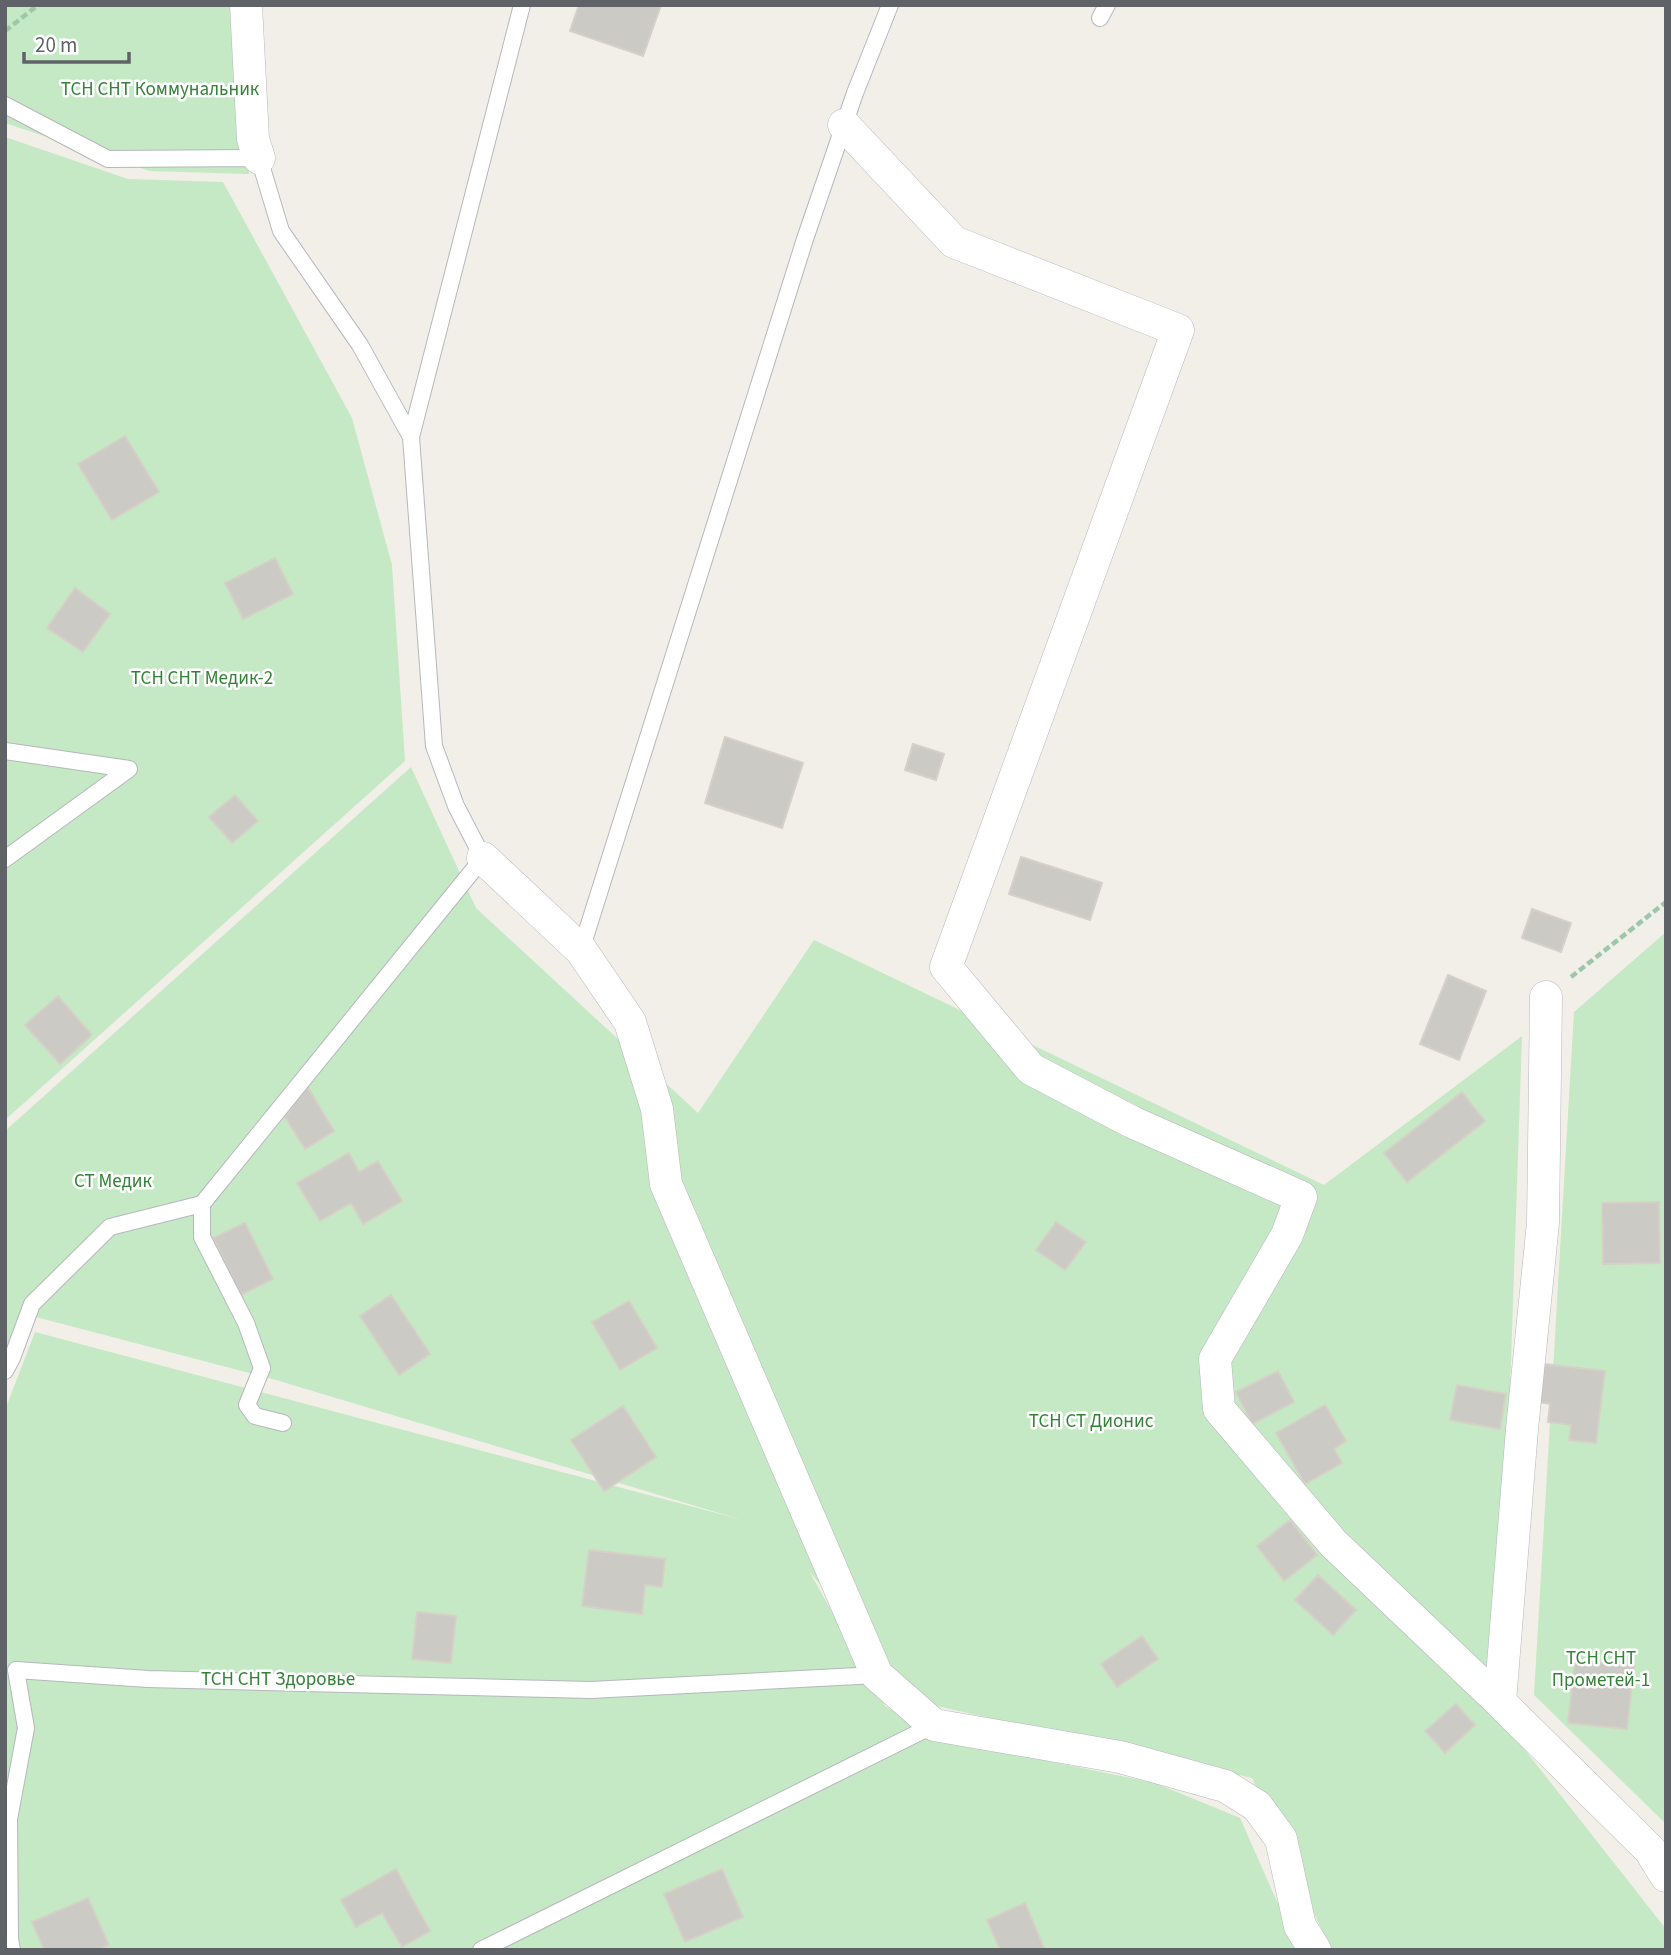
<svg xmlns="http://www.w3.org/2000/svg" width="1671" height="1955" font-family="'Source Sans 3',sans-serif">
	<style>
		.green { fill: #c5e8c5 }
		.building { fill: #cccac5; stroke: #d6d1c6; stroke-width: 2 }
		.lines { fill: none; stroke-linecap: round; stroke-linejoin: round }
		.service-casing { stroke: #b5b8bc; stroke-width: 18 }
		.minor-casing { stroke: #b5b8bc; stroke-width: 33 }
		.path { stroke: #9cc7a9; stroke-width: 4.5; stroke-dasharray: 7 3.5; stroke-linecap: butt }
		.service { stroke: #fff; stroke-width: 16 }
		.minor { stroke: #fff; stroke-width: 32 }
		.labels { text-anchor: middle; stroke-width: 5; stroke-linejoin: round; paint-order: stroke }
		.park-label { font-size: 19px; fill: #348238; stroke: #fff }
	</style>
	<rect width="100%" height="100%" fill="#f1efe8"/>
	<path class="green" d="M5,5H238L249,174L150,171L5,123Z
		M5,137L128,179L223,182L352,418L392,565L405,761L5,1120Z
		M411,767L476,908L698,1113L814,940L1324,1185L1522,1036L1499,1717L1666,1929V1950H1331L1252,1778L937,1706L887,1664L809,1571L885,1706L941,1739L1155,1783L1240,1818L1287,1924L1301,1950H5V1410L35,1332L739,1519L276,1380L36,1317L5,1372V1131Z
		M1666,932V1824L1534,1695L1574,1012Z"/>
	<path class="building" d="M579,5H661L643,56L570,31Z
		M125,436L159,492L112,520L78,464Z
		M275,558L293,594L243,619L225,583Z
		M75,588L110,614L83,652L47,628Z
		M725,737L803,763L782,828L705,803Z
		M913,744L944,754L936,780L905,770Z
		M235,795L258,821L232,843L209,817Z
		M1021,857L1102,883L1090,920L1009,894Z
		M1532,909L1571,923L1561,952L1522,938Z
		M1448,975L1486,991L1459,1060L1420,1044Z
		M58,996L92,1035L60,1064L25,1025Z
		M307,1086L334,1131L305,1149L285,1117Z
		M1462,1092L1485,1121L1407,1182L1384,1153Z
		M349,1153L359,1172L378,1161L402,1201L363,1224L351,1203L320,1221L297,1183Z
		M1659,1202L1660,1263L1603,1264L1602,1203Z
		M1056,1222L1086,1242L1065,1270L1036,1250Z
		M245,1223L273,1279L241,1295L213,1238Z
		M391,1295L430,1354L399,1375L360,1316Z
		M629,1301L657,1348L620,1370L592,1322Z
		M1544,1364L1605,1371L1596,1443L1569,1440L1571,1425L1548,1422L1550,1404L1539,1402Z
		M1278,1371L1294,1402L1252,1424L1236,1392Z
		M1457,1385L1506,1394L1500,1429L1450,1420Z
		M1325,1405L1346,1441L1334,1449L1342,1463L1305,1484L1276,1433Z
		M623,1406L656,1457L604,1491L571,1440Z
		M1290,1520L1317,1555L1284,1581L1257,1546Z
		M589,1550L665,1559L662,1587L645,1585L642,1614L582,1606Z
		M1318,1575L1356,1610L1333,1635L1295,1600Z
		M417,1612L456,1616L451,1663L412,1659Z
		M1142,1636L1158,1659L1117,1687L1101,1664Z
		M1575,1660L1634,1667L1627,1729L1568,1723Z
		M1456,1704L1475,1725L1445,1753L1425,1731Z
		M396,1869L430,1931L402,1947L382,1913L356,1927L341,1900Z
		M722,1869L743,1917L685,1942L664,1894Z
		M88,1898L109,1945L99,1950H44L32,1922Z
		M1025,1903L1045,1950H1000L987,1920Z"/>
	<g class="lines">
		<g class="service-casing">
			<path id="service" d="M1100,18L1107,5
				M5,105L108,159L259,158L281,231L360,345L411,437L434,746L456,806L483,858L202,1204L110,1227L32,1304L12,1358L5,1371
				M411,437L522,5
				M5,751L129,769
				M5,859L129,769
				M581,950L805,239L855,93L890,5
				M202,1204V1237L246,1323L262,1368L247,1405L255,1416L283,1423
				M12,1950L10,1939L9,1819L26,1728L16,1670L148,1679L591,1690L877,1675
				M481,1950L934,1725"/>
		</g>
		<g class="minor-casing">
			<path id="minor" d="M246,5L253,139L259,158
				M844,125L954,242L1178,330L946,967L1031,1069L1132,1122L1301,1197L1287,1235L1215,1359L1219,1409L1333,1543L1500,1702
				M483,858L581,950L630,1022L657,1109L666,1184L877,1675L934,1725L1120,1757L1225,1786L1257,1806L1281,1839L1300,1926L1315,1950
				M1546,997L1543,1223L1522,1429L1500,1702L1650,1850L1666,1876"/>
		</g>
		<path class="path" d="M5,31L38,5
			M1571,977L1666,902"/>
		<use href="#service" class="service"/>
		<use href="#minor" class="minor"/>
	</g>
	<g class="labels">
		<g class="park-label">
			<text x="160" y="95">ТСН СНТ Коммунальник</text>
			<text x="202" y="684">ТСН СНТ Медик-2</text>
			<text x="113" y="1187">СТ Медик</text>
			<text x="1091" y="1427">ТСН СТ Дионис</text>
			<text x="1601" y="1664">ТСН СНТ<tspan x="1601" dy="22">Прометей-1</tspan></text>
			<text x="278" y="1685">ТСН СНТ Здоровье</text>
		</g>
	</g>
	<rect width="1671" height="1955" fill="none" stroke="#5f6368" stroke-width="14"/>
	<path d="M24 52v10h105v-10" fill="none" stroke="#5f6368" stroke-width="3.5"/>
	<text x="35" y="52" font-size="21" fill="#5f6368" stroke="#ffffff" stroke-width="5" paint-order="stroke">20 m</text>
</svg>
